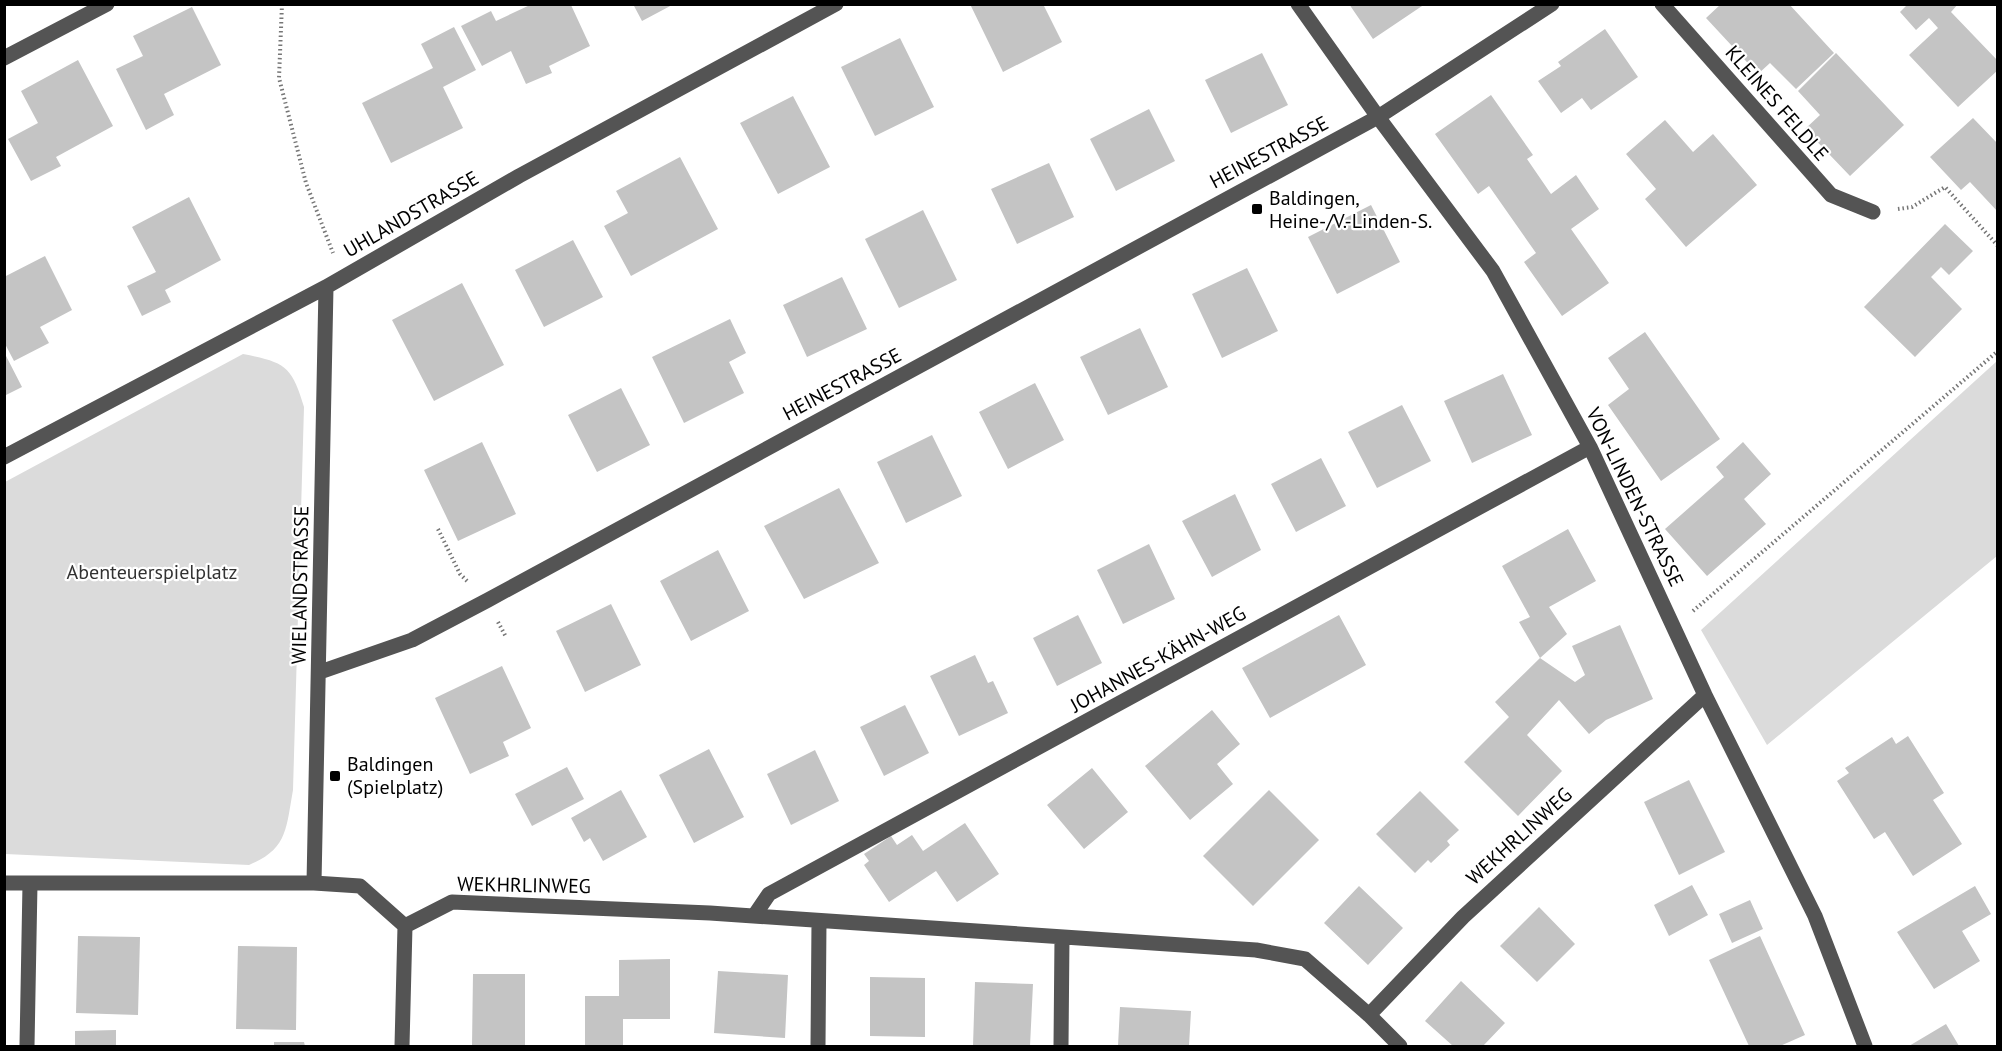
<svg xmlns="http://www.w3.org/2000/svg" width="2002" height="1051" font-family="'PT Sans',sans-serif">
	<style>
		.green { fill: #dbdbdb }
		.building { fill: #c4c4c4 }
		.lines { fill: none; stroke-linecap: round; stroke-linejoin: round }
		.path { stroke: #767676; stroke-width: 4; stroke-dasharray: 1.5 3; stroke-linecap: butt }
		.minor { stroke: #545454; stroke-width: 15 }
		.poi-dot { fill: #000; stroke: #fff; stroke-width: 2 }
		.labels { text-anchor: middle; stroke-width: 4.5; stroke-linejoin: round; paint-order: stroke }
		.street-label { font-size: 20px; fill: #000; stroke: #fff }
		.poi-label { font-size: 20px; fill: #000; stroke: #fff; text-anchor: start }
		.park-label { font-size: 20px; fill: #323232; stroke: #fff }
	</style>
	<rect width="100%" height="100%" fill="#fff"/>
	<path class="green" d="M243,354C285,362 292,366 304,407L293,790C286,828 288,849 249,865L5,854V482Z
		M1997,361V556L1767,745L1701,630Z"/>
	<path class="building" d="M633,4H674L642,21Z
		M970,4H1043L1062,42L1003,72Z
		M1349,4H1425L1373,39Z
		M1721,4H1789L1834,53L1796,89L1770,63L1758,74L1706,18Z
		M1908,4H1958L1951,12L1998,61V70L1958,107L1909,55L1938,28L1929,18L1916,30L1900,12Z
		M530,5H571L590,46L549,66L552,73L526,84L511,51L482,66L461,26L491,11L496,21Z
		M192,7L221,65L164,94L174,115L146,130L116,69L143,56L133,36Z
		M454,27L476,70L443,87L463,128L391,163L362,103L433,68L421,44Z
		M1605,29L1638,77L1591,110L1582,98L1561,113L1538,81L1561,66L1558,62Z
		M900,38L934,107L875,136L841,67Z
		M1262,53L1288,105L1231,133L1205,80Z
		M1836,53L1904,125L1850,176L1805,129L1820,115L1798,91Z
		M78,60L113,126L56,157L61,166L31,181L8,139L38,123L21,91Z
		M1491,95L1533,155L1527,159L1551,194L1576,175L1599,209L1571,229L1609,283L1562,316L1524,262L1536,253L1489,186L1478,194L1435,134Z
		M793,96L830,167L778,194L740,123Z
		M1149,109L1175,161L1116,191L1090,139Z
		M1973,118L1998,144V212L1970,182L1961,190L1930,157Z
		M1665,120L1693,152L1713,134L1757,185L1686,247L1645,199L1656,189L1626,154Z
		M680,157L718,229L631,276L604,226L628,213L616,191Z
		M1049,163L1074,217L1017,244L991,189Z
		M189,197L221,260L165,290L171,302L142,316L127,286L156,272L132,227Z
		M1371,205L1400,262L1337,294L1308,237Z
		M923,210L957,280L899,308L865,239Z
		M1945,224L1973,251L1949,275L1941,267L1931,277L1962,309L1915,357L1864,307Z
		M573,240L603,297L544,327L515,270Z
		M45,256L72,310L40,327L49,343L14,361L4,342V277Z
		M1247,268L1278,331L1222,358L1192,294Z
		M842,277L867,329L807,357L783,305Z
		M462,283L504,365L434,401L392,320Z
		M730,319L746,353L729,362L744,393L684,423L652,357Z
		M1140,328L1168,387L1108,415L1080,357Z
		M1645,332L1720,439L1661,481L1608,405L1629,389L1608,358Z
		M4,352L22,387L4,396Z
		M1503,374L1532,435L1472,463L1444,401Z
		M1035,383L1064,440L1008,469L979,412Z
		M621,388L650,445L597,472L568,415Z
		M1402,405L1431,461L1377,488L1348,432Z
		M932,435L962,496L906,523L877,462Z
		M482,442L516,514L458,541L424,470Z
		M1743,442L1771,474L1744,499L1766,524L1707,576L1665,529L1724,477L1716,467Z
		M1321,458L1346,506L1296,532L1271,484Z
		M839,488L879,563L804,599L764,526Z
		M1235,494L1261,550L1212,577L1182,521Z
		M1568,529L1596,581L1549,607L1567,634L1540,658L1519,622L1530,617L1502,566Z
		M1149,544L1175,599L1123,624L1097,570Z
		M718,550L749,611L691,641L660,581Z
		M611,604L641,665L585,692L556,631Z
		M1078,615L1102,663L1057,686L1033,638Z
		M1339,615L1366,665L1270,718L1242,668Z
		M1620,625L1653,699L1606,720L1589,734L1559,700L1527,735L1562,771L1518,816L1464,762L1509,717L1495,702L1540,658L1575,682L1585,675L1572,646Z
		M975,655L988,683L993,681L1008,713L959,736L930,676Z
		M502,666L531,728L503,742L509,756L470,774L435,698Z
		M905,705L929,753L884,776L860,727Z
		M1212,710L1240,744L1217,764L1233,784L1190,820L1145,766Z
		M1908,736L1944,793L1933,800L1962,844L1913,876L1885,832L1874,839L1837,781L1849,773L1845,768L1892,737L1896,744Z
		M709,749L744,817L694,843L659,775Z
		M815,750L839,801L791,825L767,774Z
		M567,767L584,799L532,826L515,794Z
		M1092,768L1128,812L1084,849L1047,805Z
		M1689,780L1725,852L1679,875L1644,802Z
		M621,790L647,837L603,861L590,838L584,842L571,818Z
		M1269,790L1319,840L1253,906L1203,856Z
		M1420,791L1459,830L1447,841L1450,845L1431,863L1428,860L1415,873L1376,834Z
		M965,823L999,874L957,902L936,871L889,902L864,865L869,861L864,854L891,836L897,845L912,835L923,851Z
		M1692,885L1708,915L1669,936L1654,905Z
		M1359,886L1403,928L1368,965L1324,923Z
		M1975,886L1991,914L1962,931L1980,961L1934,989L1897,932Z
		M1750,900L1763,929L1732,943L1719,914Z
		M1539,907L1575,944L1537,982L1500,946Z
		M78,936L140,937L138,1015L76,1013Z
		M1760,936L1805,1035L1780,1046H1749L1709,960Z
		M238,946L297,947L296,1030L236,1029Z
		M670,959V1019H623V1046H585V996H619V960Z
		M718,971L788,975L785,1038L714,1033Z
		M473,974H525V1046H472Z
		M870,977L925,978V1037L870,1036Z
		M1461,981L1505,1023L1483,1046H1453L1425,1021Z
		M975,982L1033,984L1030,1046H973Z
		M1120,1007L1191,1011L1189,1046H1118Z
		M1946,1024L1959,1046H1909Z
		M116,1030V1046H75V1031Z
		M274,1042H304L305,1046H274Z"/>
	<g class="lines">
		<path class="path" d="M282,4L279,78L306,183L333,253
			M1898,209L1912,207L1945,187L1998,246
			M438,529L460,574L467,581
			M1693,611L1998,351
			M498,622L506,637"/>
		<path class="minor" d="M1298,4L1378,117L1493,271L1590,447L1705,695L1815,916L1865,1046
			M1662,4L1831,195L1873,212
			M4,58L107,4
			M4,457L326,287L519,176L836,4
			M320,672L412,640L488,600L1378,117L1552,4
			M4,883H314L360,886L405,926L452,902L710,913L1256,950L1305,959L1369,1015L1400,1046
			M314,883L326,287
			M754,916L769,894L1590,447
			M1369,1015L1463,917L1705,695
			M27,1046L30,884
			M402,1046L405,926
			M818,1046L819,921
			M1061,1046L1062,937"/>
	</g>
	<g class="poi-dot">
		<rect x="1251" y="203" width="12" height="12" rx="3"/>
		<rect x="329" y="770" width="12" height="12" rx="3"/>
	</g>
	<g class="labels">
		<g class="street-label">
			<text transform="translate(1777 103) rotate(49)" y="7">KLEINES FELDLE</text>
			<text transform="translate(1269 152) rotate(-28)" y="7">HEINESTRASSE</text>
			<text transform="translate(411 214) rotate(-30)" y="7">UHLANDSTRASSE</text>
			<text transform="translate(842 384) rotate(-28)" y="7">HEINESTRASSE</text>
			<text transform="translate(1635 497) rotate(64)" y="7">VON-LINDEN-STRASSE</text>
			<text transform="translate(300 585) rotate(-89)" y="7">WIELANDSTRASSE</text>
			<text transform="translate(1158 659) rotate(-29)" y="7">JOHANNES-KÄHN-WEG</text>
			<text transform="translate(1519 836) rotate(-42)" y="7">WEKHRLINWEG</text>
			<text transform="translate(524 885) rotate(1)" y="7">WEKHRLINWEG</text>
		</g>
		<g class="poi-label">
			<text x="1269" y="205">Baldingen,<tspan x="1269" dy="23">Heine-/V.-Linden-S.</tspan></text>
			<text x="347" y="771">Baldingen<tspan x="347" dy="23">(Spielplatz)</tspan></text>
		</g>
		<g class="park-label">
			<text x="152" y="579">Abenteuerspielplatz</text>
		</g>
	</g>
	<rect width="2002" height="1051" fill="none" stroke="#000000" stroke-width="12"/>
</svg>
